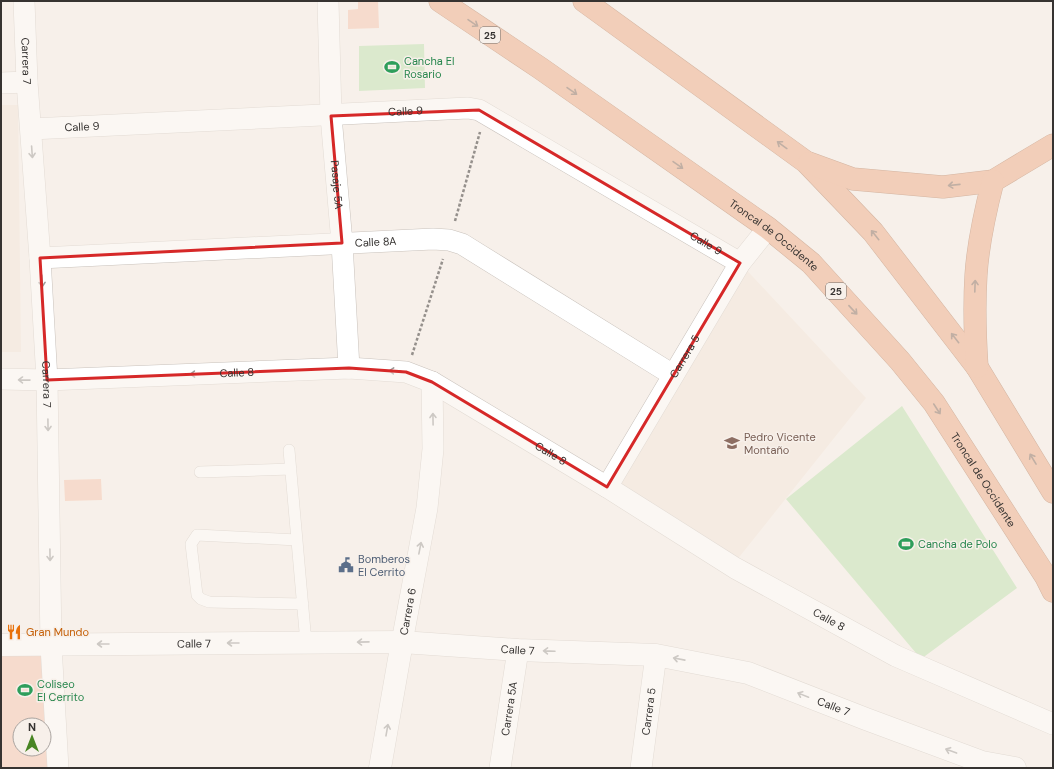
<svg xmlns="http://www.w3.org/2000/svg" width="1054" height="769" font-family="'DM Sans',sans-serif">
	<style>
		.built { fill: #f1e4d9 }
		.green { fill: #b8e0ac }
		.building { fill: #f4c2aa; fill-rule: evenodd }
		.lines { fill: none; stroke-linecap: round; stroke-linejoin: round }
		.service-casing { stroke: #c9c2bc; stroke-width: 12 }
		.minor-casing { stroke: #c9c2bc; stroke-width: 22 }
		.tertiary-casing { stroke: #c9c2bc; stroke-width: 23 }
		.trunk-casing { stroke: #a86e4e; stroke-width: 23 }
		.path { stroke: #95908c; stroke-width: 2.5; stroke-dasharray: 3 2; stroke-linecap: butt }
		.service { stroke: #fff; stroke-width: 11 }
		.minor { stroke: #fff; stroke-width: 21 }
		.tertiary { stroke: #fff; stroke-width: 22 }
		.trunk { stroke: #eaa47e; stroke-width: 22 }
		.oneway { stroke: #7e6050 }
		.oneway2 { stroke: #9a9998 }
		.marked { fill: none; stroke: #d62828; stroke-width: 3; stroke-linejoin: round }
		.labels { text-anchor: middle; stroke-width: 3; stroke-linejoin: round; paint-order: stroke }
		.shield { fill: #f7f0ea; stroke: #706c68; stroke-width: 1 }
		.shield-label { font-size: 10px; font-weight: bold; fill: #363331 }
		.street-label { font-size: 11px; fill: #363331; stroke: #f7f0ea }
		.leisure-label { font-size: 11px; fill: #27864d; stroke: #f7f0ea; text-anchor: start }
		.education-label { font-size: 11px; fill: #785e54; stroke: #f7f0ea; text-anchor: start }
		.service-label { font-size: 11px; fill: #4e5e75; stroke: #f7f0ea; text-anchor: start }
		.food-label { font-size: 11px; fill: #c56008; stroke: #f7f0ea; text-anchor: start }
	</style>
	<rect width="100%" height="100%" fill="#f7f0ea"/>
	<path class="built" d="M1,105H18L21,352H1Z
		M740,263L866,398L732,566L607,487Z"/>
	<path class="green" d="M424,44L425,88L359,91V46Z
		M902,406L1017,588L921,659L786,499Z"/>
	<path class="building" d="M358,1H378L379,28L348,29V10L358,9Z
		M101,479L102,500L65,501L64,480Z
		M1,656H47L53,768H1ZM20,725H44V749H20Z"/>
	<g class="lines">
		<g class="service-casing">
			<path id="service" d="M289,450L306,643
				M200,472L291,469
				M297,540L197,535L191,544L197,595L201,599L209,602L303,604"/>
		</g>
		<g class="minor-casing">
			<g id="minor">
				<path id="s1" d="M24,1L27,82L40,258L47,380L51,645L58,768"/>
				<path id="s2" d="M328,1L331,116L342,243L349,368"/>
				<path d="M1,83L27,82"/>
				<path id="s3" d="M31,129L468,108L479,110L740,263"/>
				<path id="s4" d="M40,258L433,239L449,240L462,244L673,375"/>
				<path id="s5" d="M1,379L47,380L349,368L406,372L432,382L607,487L735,568L896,656L1053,724"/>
				<path id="s6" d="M607,487L740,263L768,228"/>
				<path id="s7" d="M402,642L427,508L433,449L432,382"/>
				<path id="s8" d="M500,768L518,650"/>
				<path id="s9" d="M641,768L656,655"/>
			</g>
		</g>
		<g class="tertiary-casing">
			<g id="tertiary">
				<path id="s10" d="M1,645L402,642L518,650L656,655L748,673L866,719L982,762L1015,768"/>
				<path d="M380,768L402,642"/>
			</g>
		</g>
		<g class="trunk-casing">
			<g id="trunk">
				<path id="s11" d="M440,1L540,68L768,228L811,263L900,361L934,403L1046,577L1053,591"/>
				<path d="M584,1L806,162L873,232L977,367L1053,492"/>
				<path d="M809,163L853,179L943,187L993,181L1053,145"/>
				<path d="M977,367C975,336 974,306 976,275C978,243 985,212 993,181"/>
			</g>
		</g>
		<path class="path" d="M455,221L480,132
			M412,355L443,259"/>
		<use href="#service" class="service"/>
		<use href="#minor" class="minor"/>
		<use href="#tertiary" class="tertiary"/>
		<use href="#trunk" class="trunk"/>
	</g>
	<defs><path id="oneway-shaft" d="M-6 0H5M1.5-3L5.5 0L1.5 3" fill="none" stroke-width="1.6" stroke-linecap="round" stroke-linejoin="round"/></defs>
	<g class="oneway">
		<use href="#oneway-shaft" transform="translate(473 23) rotate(34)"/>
		<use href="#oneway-shaft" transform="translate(572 91) rotate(35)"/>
		<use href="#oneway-shaft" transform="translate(782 145) rotate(-144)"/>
		<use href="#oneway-shaft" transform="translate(678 165) rotate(35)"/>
		<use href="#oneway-shaft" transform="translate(954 185) rotate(174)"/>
		<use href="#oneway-shaft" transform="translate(875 235) rotate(-129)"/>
		<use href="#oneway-shaft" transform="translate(975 286) rotate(-88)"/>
		<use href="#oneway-shaft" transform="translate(853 310) rotate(47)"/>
		<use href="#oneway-shaft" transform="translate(955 338) rotate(-128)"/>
		<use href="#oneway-shaft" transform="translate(937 409) rotate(57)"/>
		<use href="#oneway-shaft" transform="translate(1033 459) rotate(-121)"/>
	</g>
	<g class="oneway2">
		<use href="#oneway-shaft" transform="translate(32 152) rotate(86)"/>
		<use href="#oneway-shaft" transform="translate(42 281) rotate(87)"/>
		<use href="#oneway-shaft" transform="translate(395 371) rotate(-176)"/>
		<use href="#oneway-shaft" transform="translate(196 374) rotate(178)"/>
		<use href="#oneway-shaft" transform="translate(24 380) rotate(-179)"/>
		<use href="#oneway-shaft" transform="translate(433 419) rotate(-91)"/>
		<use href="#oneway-shaft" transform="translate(48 425) rotate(89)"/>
		<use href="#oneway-shaft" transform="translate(420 548) rotate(-79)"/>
		<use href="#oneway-shaft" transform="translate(50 555) rotate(89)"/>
		<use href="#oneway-shaft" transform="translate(363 642) rotate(179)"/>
		<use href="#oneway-shaft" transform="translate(233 643) rotate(180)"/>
		<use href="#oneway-shaft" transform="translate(103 644) rotate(180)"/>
		<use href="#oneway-shaft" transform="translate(549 651) rotate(-178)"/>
		<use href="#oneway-shaft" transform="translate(679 659) rotate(-169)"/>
		<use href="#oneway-shaft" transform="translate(803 695) rotate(-158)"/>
		<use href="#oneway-shaft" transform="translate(387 730) rotate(-80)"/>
		<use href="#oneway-shaft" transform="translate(951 751) rotate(-160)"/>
	</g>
	<path d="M0 0H1054V769H0ZM479,110L740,263L607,487L432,382L406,372L349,368L47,380L40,258L342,243L331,116Z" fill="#f7f0ea" fill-opacity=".55" fill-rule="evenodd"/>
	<path class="marked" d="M479,110L740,263L607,487L432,382L406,372L349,368L47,380L40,258L342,243L331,116Z"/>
	<defs>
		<g id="stadium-bare" transform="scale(1.2)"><path d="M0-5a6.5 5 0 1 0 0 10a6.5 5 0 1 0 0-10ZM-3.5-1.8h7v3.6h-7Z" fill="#2e9e5b" stroke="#f7f0ea" stroke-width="2.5" paint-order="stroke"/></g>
		<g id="school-bare" transform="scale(1.2)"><path d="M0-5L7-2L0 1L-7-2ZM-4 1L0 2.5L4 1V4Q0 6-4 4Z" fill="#8d6e63" stroke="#f7f0ea" stroke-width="2.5" paint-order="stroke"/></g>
		<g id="civic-bare" transform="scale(1.2)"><path d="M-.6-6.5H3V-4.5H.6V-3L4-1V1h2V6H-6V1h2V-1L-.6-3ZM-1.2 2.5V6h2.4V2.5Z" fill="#5c6f8a" stroke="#f7f0ea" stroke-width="2.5" paint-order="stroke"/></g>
		<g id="restaurant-bare" transform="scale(1.2)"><path d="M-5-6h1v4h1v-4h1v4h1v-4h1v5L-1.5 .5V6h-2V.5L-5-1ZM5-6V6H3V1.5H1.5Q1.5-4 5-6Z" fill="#e8710a" stroke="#f7f0ea" stroke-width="2.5" paint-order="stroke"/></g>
	</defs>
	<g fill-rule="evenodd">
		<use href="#stadium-bare" x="392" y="67"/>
		<use href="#school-bare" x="732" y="443"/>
		<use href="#stadium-bare" x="906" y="544"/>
		<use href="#civic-bare" x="346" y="565"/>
		<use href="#restaurant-bare" x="14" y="632"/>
		<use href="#stadium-bare" x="25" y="690"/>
	</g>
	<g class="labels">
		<g class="shield">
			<rect x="480" y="27" width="20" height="16" rx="3"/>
			<rect x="826" y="283" width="20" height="16" rx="3"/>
		</g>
		<g class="shield-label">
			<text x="490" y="39">25</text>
			<text x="836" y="295">25</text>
		</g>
		<g class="street-label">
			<text dy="4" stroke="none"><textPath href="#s1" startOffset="60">Carrera 7</textPath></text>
			<text dy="4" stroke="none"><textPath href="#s3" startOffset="375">Calle 9</textPath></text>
			<text dy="4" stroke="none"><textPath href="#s3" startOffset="51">Calle 9</textPath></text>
			<text dy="4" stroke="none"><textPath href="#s2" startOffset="184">Pasaje 5A</textPath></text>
			<text dy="4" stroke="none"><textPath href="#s11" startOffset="408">Troncal de Occidente</textPath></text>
			<text dy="4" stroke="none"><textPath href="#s4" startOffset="336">Calle 8A</textPath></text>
			<text dy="4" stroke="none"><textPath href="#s3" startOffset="712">Calle 9</textPath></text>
			<text dy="4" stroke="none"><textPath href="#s6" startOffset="152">Carrera 5</textPath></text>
			<text dy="4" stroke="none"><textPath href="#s5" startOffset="236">Calle 8</textPath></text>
			<text dy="4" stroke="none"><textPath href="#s1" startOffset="384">Carrera 7</textPath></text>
			<text dy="4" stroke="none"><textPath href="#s5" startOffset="572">Calle 8</textPath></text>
			<text dy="4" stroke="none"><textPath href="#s11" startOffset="732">Troncal de Occidente</textPath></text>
			<text dy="4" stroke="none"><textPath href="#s7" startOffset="31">Carrera 6</textPath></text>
			<text dy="4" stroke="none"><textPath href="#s5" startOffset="896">Calle 8</textPath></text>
			<text dy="4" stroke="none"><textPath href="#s10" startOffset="193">Calle 7</textPath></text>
			<text dy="4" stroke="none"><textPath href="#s10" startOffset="517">Calle 7</textPath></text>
			<text dy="4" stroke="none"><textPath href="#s10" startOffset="841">Calle 7</textPath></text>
			<text dy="4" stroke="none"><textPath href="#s8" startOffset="60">Carrera 5A</textPath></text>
			<text dy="4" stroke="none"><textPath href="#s9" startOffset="57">Carrera 5</textPath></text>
		</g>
		<g class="leisure-label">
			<text x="404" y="65">Cancha El<tspan x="404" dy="13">Rosario</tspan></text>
			<text x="918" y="548">Cancha de Polo</text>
			<text x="37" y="688">Coliseo<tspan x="37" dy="13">El Cerrito</tspan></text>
		</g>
		<g class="education-label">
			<text x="744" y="441">Pedro Vicente<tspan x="744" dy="13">Montaño</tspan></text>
		</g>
		<g class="service-label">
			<text x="358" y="563">Bomberos<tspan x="358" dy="13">El Cerrito</tspan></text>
		</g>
		<g class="food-label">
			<text x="26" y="636">Gran Mundo</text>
		</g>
	</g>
	<rect width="1054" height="769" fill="none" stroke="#363331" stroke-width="4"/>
	<g transform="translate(32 737)"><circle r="19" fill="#f7f0ea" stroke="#aaa4a0"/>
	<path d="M0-3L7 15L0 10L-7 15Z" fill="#488523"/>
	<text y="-6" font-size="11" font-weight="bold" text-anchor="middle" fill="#363331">N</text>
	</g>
</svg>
